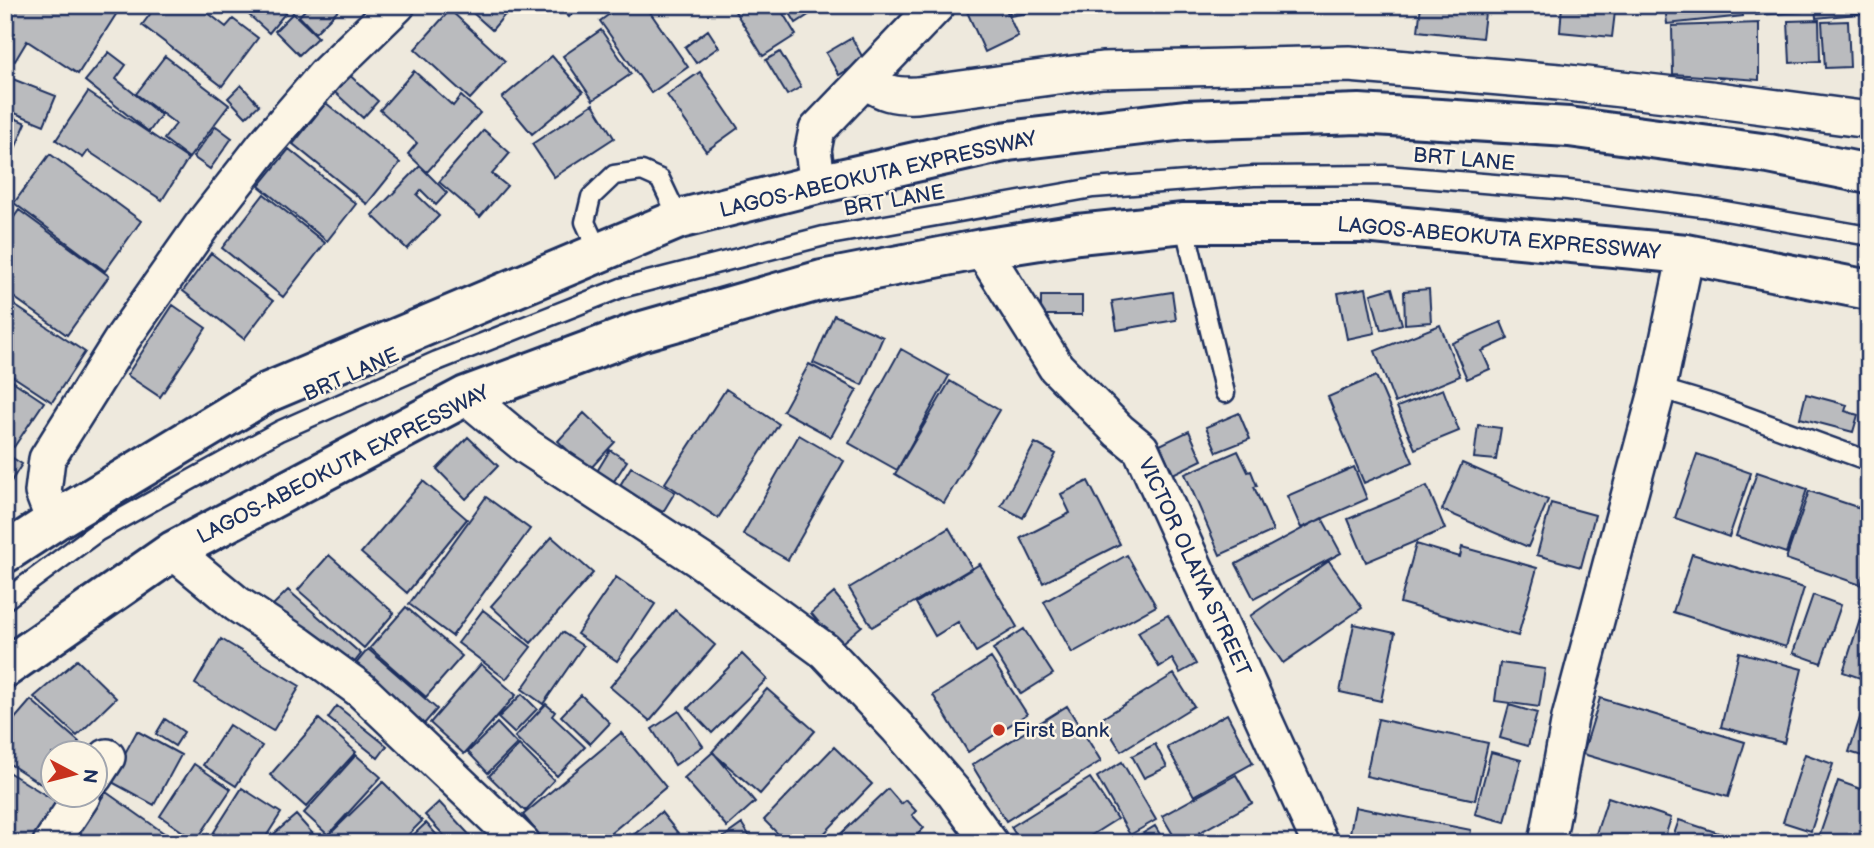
<svg xmlns="http://www.w3.org/2000/svg" width="1874" height="848" font-family="'Balsamiq Sans',sans-serif">
	<style>
		.building { fill: #babbbe; stroke: #1b2f5e; stroke-width: 2 }
		.lines { fill: none; stroke-linecap: round; stroke-linejoin: round }
		.service-casing { stroke: #1b2f5e; stroke-width: 23 }
		.minor-casing { stroke: #1b2f5e; stroke-width: 40 }
		.trunk-casing { stroke: #1b2f5e; stroke-width: 44 }
		.service { stroke: #fcf5e5; stroke-width: 18 }
		.minor { stroke: #fcf5e5; stroke-width: 35 }
		.trunk { stroke: #fcf5e5; stroke-width: 38 }
		.poi-dot { fill: #c8321e; stroke: #fcf5e5; stroke-width: 2.5 }
		.labels { text-anchor: middle; stroke-width: 5; stroke-linejoin: round; paint-order: stroke }
		.street-label { font-size: 21px; fill: #1b2f5e; stroke: #fcf5e5 }
		.poi-label { font-size: 21px; fill: #1b2f5e; stroke: #fcf5e5; text-anchor: start }
	</style>
	<rect width="100%" height="100%" fill="#eee9dd"/>
	<filter id="ink" filterUnits="userSpaceOnUse"><feTurbulence type="fractalNoise" baseFrequency=".0143" numOctaves="2"/><feDisplacementMap in="SourceGraphic" scale="14" xChannelSelector="R" yChannelSelector="G"/><feConvolveMatrix kernelMatrix="1 2 1 2 8 2 1 2 1" color-interpolation-filters="sRGB"/></filter>
	<g filter="url(#ink)">
		<path class="building" d="M9,5H122L78,74L27,41L15,61L5,55V12Z
			M157,5H198L226,27L233,19L258,38L222,86L142,25Z
			M238,5H292L269,33Z
			M310,5H343L315,33L299,16Z
			M464,5H513L492,30Z
			M557,5H580L569,17Z
			M622,5H645L688,67L651,93L600,21Z
			M731,5H778L796,35L763,56Z
			M785,5H824L796,23Z
			M964,5H1004L1018,36L985,52Z
			M1009,5H1068L1010,16Z
			M1421,5H1486L1482,38L1418,31Z
			M1502,5H1540V9Z
			M1562,5H1578L1579,10L1615,12L1612,37L1560,32Z
			M1589,5H1631L1630,11Z
			M1665,5H1742L1743,16L1667,24Z
			M1755,5H1802V12L1756,15Z
			M1815,5H1866L1867,13L1816,18Z
			M450,10L505,61L470,99L415,49Z
			M293,13L318,37L299,55L275,31Z
			M1819,20L1820,61L1790,63L1788,21Z
			M1848,21L1850,67L1825,68L1822,22Z
			M1759,23V80L1673,74L1672,26Z
			M601,30L631,74L593,100L563,56Z
			M708,30L719,47L696,63L685,47Z
			M852,38L864,60L839,75L826,53Z
			M109,52L126,65L116,79L161,115L149,132L85,81Z
			M780,52L801,87L787,95L766,60Z
			M165,56L229,105L189,158L164,139L176,124L136,94Z
			M552,56L583,92L532,134L502,98Z
			M345,71L378,101L363,118L330,88Z
			M414,71L453,106L461,96L480,113L427,172L408,154L417,143L380,110Z
			M700,72L738,128L706,151L667,95Z
			M5,76L56,96L44,125L5,109Z
			M241,85L259,105L246,117L228,98Z
			M88,92L188,159L162,200L88,151L83,158L56,140Z
			M326,103L400,163L367,204L293,144Z
			M593,104L614,138L554,177L532,144Z
			M5,114L26,123L8,165L5,164Z
			M216,126L232,138L210,169L193,157Z
			M484,130L510,153L492,174L507,186L480,217L439,182Z
			M289,149L356,204L327,241L259,186Z
			M50,154L141,221L105,271L14,203Z
			M420,166L447,193L436,205L421,190L417,195L439,216L407,249L372,215Z
			M264,194L325,243L283,297L222,248Z
			M19,210L109,276L67,335L5,291V230Z
			M211,253L273,301L244,339L183,291Z
			M1366,288L1375,333L1347,339L1338,293Z
			M1392,288L1402,324L1381,330L1371,294Z
			M1429,289L1431,322L1405,324L1404,291Z
			M1172,292L1176,320L1117,330L1112,301Z
			M1041,296H1082V315H1041Z
			M5,299L85,352L52,402L5,371Z
			M173,305L206,328L160,397L127,375Z
			M834,315L883,337L862,385L813,363Z
			M1501,322L1508,339L1482,351L1490,369L1467,379L1452,343Z
			M1440,325L1460,376L1395,403L1375,351Z
			M901,349L949,376L897,470L849,443Z
			M809,364L857,390L831,437L783,411Z
			M5,376L44,402L14,447L5,442Z
			M1376,376L1413,462L1364,483L1328,397Z
			M950,381L999,410L944,503L895,474Z
			M726,389L779,424L718,518L665,483Z
			M1443,389L1459,431L1415,449L1397,407Z
			M1806,394L1847,405L1845,411L1858,415L1853,432L1800,418Z
			M584,413L615,442L589,470L558,441Z
			M1239,413L1250,439L1217,452L1206,427Z
			M1478,425L1501,428L1496,460L1474,458Z
			M1189,431L1202,460L1173,474L1160,445Z
			M799,435L844,461L788,560L743,534Z
			M468,437L498,466L466,499L437,469Z
			M1035,443L1056,454L1023,518L1001,506Z
			M610,450L627,461L612,484L596,473Z
			M1238,451L1248,472L1251,471L1257,486L1254,487L1273,531L1220,555L1185,474Z
			M5,453L22,464L5,491Z
			M1697,454L1751,473L1729,537L1675,518Z
			M1462,463L1548,500L1528,547L1442,510Z
			M631,467L675,492L663,512L619,487Z
			M1354,467L1367,499L1301,528L1287,496Z
			M1757,472L1807,489L1786,553L1736,536Z
			M423,481L467,519L407,593L361,553Z
			M1088,481L1120,544L1043,583L1021,538L1070,513L1061,494Z
			M1427,486L1445,529L1366,562L1348,519Z
			M1809,491L1869,511V562L1861,585L1786,559Z
			M486,497L530,529L452,636L409,604Z
			M1551,503L1595,515L1581,567L1537,555Z
			M1322,518L1341,553L1254,599L1236,564Z
			M949,528L972,568L872,627L849,588Z
			M552,537L593,573L531,643L491,606Z
			M1416,544L1460,557L1462,547L1537,568L1518,636L1400,603Z
			M1692,554L1804,588L1786,647L1673,612Z
			M329,555L394,613L364,648L298,590Z
			M1127,555L1156,606L1072,653L1044,602Z
			M1329,561L1362,608L1283,663L1250,616Z
			M980,564L1017,627L976,652L958,622L935,636L916,603Z
			M616,577L655,604L617,661L577,634Z
			M288,590L361,654L350,668L270,608Z
			M834,593L862,626L838,646L811,613Z
			M1813,595L1841,605L1821,663L1793,653Z
			M1866,601L1869,602V681L1843,672Z
			M406,607L462,656L426,697L370,648Z
			M483,610L531,647L506,679L458,643Z
			M675,610L715,645L650,721L610,687Z
			M1168,615L1196,664L1180,673L1172,659L1159,667L1138,632Z
			M1354,624L1395,633L1381,701L1340,692Z
			M1024,629L1053,674L1021,694L993,649Z
			M562,632L583,646L543,704L522,689Z
			M221,639L300,686L273,731L195,684Z
			M368,649L437,709L424,724L355,665Z
			M1739,652L1802,669L1784,743L1721,727Z
			M742,654L767,679L712,733L688,708Z
			M991,658L1027,714L968,752L933,695Z
			M77,660L116,698L77,736L34,697Z
			M1500,663L1545,669L1539,707L1495,701Z
			M481,664L516,695L464,754L430,723Z
			M1174,674L1194,706L1121,751L1101,719Z
			M767,689L815,731L760,794L712,752Z
			M522,694L537,709L514,733L498,718Z
			M581,695L610,723L590,744L561,716Z
			M1867,696L1869,697V758L1849,752Z
			M1600,698L1745,742L1728,797L1583,754Z
			M31,700L79,742L71,754H52V781L47,788L5,761V730Z
			M546,704L555,712L552,716L585,747L557,776L515,737Z
			M1509,705L1537,713L1528,746L1500,738Z
			M337,706L387,746L378,758L328,718Z
			M1067,706L1101,761L1006,821L972,765Z
			M679,711L703,746L675,765L652,729Z
			M1227,714L1253,763L1194,796L1167,747Z
			M165,719L184,732L175,746L156,734Z
			M319,719L356,752L306,807L270,775Z
			M1378,719L1488,743L1475,800L1366,776Z
			M497,723L517,744L488,773L468,752Z
			M229,725L262,746L236,786L203,765Z
			M137,731L181,755L154,805L110,781Z
			M621,733L666,787L599,843H546L523,815Z
			M1155,744L1167,767L1144,778L1132,756Z
			M519,745L554,780L525,811L489,776Z
			M834,747L872,784L815,843H787L764,820Z
			M713,752L755,802L727,827L684,778Z
			M1491,752L1521,760L1505,822L1475,814Z
			M1805,754L1833,764L1811,831L1783,822Z
			M356,755L381,777L328,835L304,813Z
			M1122,762L1156,820L1130,835L1097,777Z
			M194,764L231,789L196,841L160,816Z
			M5,770L65,807L42,843H5Z
			M1236,775L1252,803L1199,833L1204,843H1178L1162,816Z
			M1090,778L1117,819L1079,843H1021L1011,827Z
			M1838,781L1869,792V843H1817Z
			M383,782L422,821L400,843H339L330,834Z
			M242,788L281,813L262,843H207Z
			M888,789L901,804L906,800L916,811L912,815L924,828L909,843H831Z
			M106,792L178,843H71Z
			M1608,797L1671,818L1663,843H1593Z
			M439,802L477,843H451L425,815Z
			M1355,807L1471,830L1469,843H1348Z
			M661,812L686,843H624Z
			M296,815L321,843H281L274,834Z
			M1679,820L1749,843H1671Z
			M426,823L444,843H405Z
			M742,824L754,843H719L718,841Z
			M1155,826L1165,843H1127Z"/>
		<g class="lines">
			<g class="service-casing">
				<path id="service" d="M1184,223L1225,393
					M599,253L585,222L591,197L614,175L642,171L660,179L679,219
					M1658,388L1712,404L1869,461
					M5,600L97,532L279,431L437,361L621,288L824,236L1093,188L1254,176L1386,175L1568,190L1702,207L1869,236"/>
			</g>
			<g class="minor-casing">
				<path id="minor" d="M865,81C885,93 893,96 917,95L1102,70L1349,64L1559,82L1710,99L1869,120
					M818,184L813,150L817,130L937,5
					M982,249L1056,367L1119,431L1141,449L1320,843
					M466,396L526,446L703,562L825,651L898,728L954,793L990,843
					M54,521L43,492L47,459L123,338L201,227L264,146L326,74L397,5
					M173,551L237,604L298,644L361,690L522,843
					M94,777L107,757
					M51,843L82,796
					M1547,843L1570,718L1658,388L1686,254"/>
			</g>
			<g class="trunk-casing">
				<path id="trunk" d="M5,553L54,521L266,393L679,219L818,184L1008,141L1185,120L1359,114L1569,127L1769,154L1869,174
					M5,668L173,551L466,396L639,332L822,280L982,249L1078,234L1184,223H1364L1686,254L1869,290"/>
			</g>
			<use href="#service" class="service"/>
			<use href="#minor" class="minor"/>
			<use href="#trunk" class="trunk"/>
		</g>
	</g>
	<circle class="poi-dot" cx="999" cy="730" r="7"/>
	<g class="labels">
		<g class="street-label">
			<text transform="translate(1464 159) rotate(5)" y="7">BRT LANE</text>
			<text transform="translate(878 174) rotate(-13)" y="7">LAGOS-ABEOKUTA EXPRESSWAY</text>
			<text transform="translate(894 200) rotate(-10)" y="7">BRT LANE</text>
			<text transform="translate(1499 238) rotate(5)" y="7">LAGOS-ABEOKUTA EXPRESSWAY</text>
			<text transform="translate(351 374) rotate(-24)" y="7">BRT LANE</text>
			<text transform="translate(343 464) rotate(-27)" y="7">LAGOS-ABEOKUTA EXPRESSWAY</text>
			<text transform="translate(1195 567) rotate(65)" y="7">VICTOR OLAIYA STREET</text>
		</g>
		<g class="poi-label">
			<text x="1013" y="737">First Bank</text>
		</g>
	</g>
	<rect width="1874" height="848" fill="none" stroke="#fcf5e5" stroke-width="28"/>
	<rect x="14" y="14" width="1846" height="820" fill="none" stroke="#1b2f5e" stroke-width="2.5" filter="url(#ink)"/>
	<g transform="translate(74 774) rotate(97)"><circle r="33" fill="#fcf5e5" stroke="#a2a6af" stroke-width="2"/>
	<path d="M0-5L12 26L0 18L-12 26Z" fill="#c8321e"/>
	<text y="-10" font-size="19" font-weight="bold" text-anchor="middle" fill="#1b2f5e">N</text>
	</g>
</svg>
